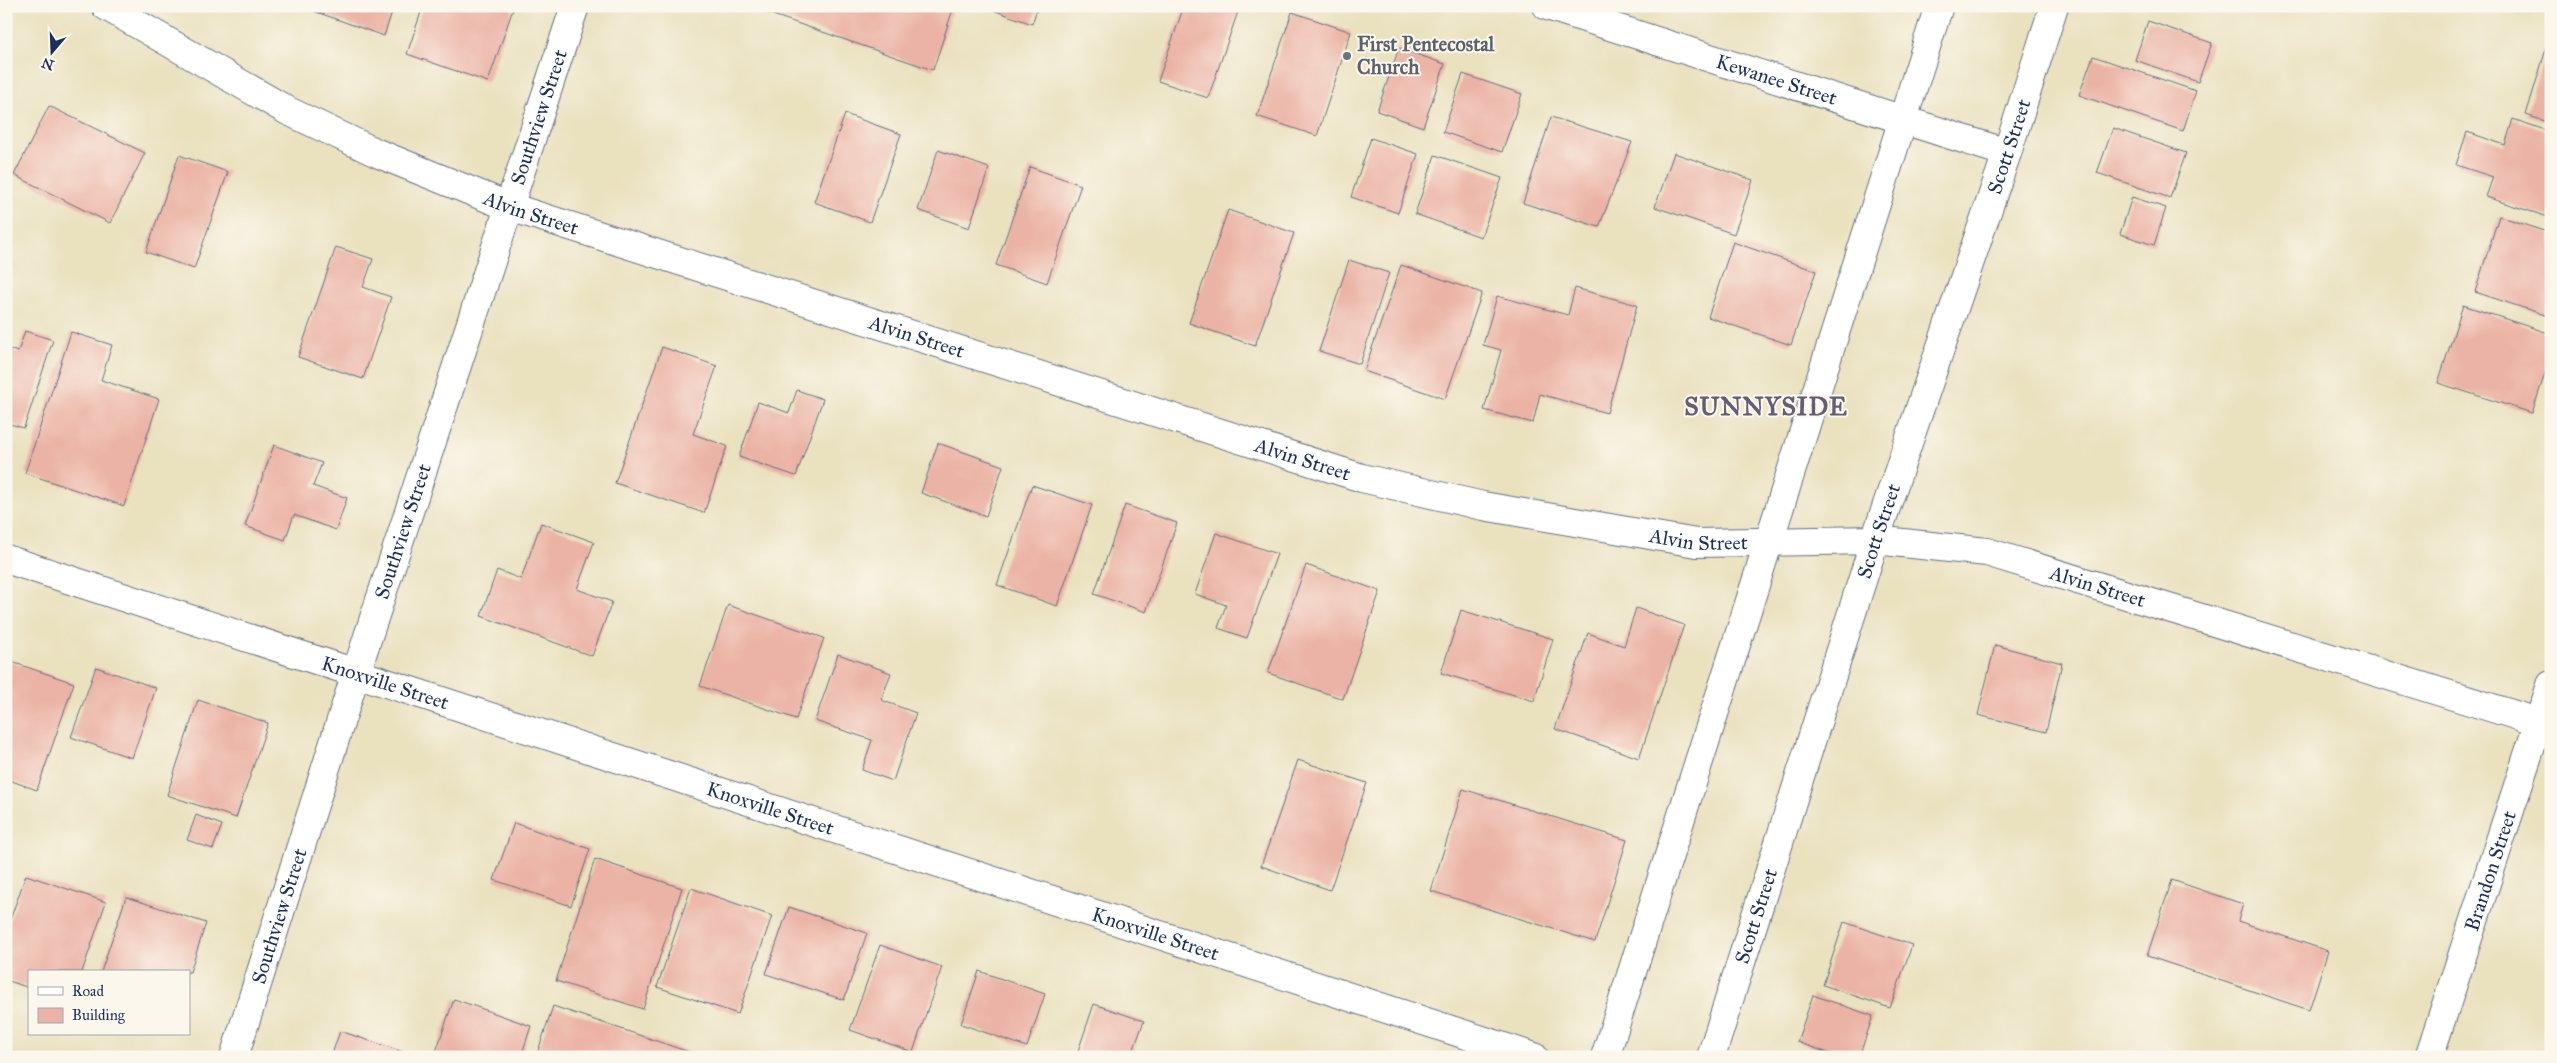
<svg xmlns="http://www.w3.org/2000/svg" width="2557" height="1063" font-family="'IM FELL Great Primer',serif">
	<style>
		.building { fill: #ebb3a5 }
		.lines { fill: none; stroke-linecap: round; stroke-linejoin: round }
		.minor-casing { stroke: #636d80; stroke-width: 30 }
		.major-casing { stroke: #636d80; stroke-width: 30 }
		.minor { stroke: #fff; stroke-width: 28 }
		.major { stroke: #fff; stroke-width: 28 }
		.worship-dot { fill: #6b7280; stroke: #fbf7ec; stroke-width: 2 }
		.labels { text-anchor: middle; stroke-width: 4; stroke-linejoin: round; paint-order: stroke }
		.worship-label { font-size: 20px; font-weight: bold; fill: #5b616d; stroke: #fbf7ec; text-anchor: start }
		.street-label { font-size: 20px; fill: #1b2f5e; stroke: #fbf7ec }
		.district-label { font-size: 25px; font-weight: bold; letter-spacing: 1px; fill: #645d77; stroke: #fbf7ec }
	</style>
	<rect width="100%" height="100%" fill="#fbf7ec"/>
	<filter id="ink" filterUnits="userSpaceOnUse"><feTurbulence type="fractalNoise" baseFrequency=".02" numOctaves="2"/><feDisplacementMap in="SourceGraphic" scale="10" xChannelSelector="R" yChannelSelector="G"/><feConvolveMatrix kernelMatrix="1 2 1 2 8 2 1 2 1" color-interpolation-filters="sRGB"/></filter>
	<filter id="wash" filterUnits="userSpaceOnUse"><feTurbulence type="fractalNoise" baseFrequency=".0096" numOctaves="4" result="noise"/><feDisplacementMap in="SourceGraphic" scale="20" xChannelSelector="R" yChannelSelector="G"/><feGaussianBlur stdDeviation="1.12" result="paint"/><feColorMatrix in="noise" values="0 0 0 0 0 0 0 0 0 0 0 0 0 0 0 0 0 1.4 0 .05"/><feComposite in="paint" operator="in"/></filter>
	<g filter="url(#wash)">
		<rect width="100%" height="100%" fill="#eae1bf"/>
		<g id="blocks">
			<path class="building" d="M306,6H394L384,36L305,8Z
				M423,6H514L488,82L407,54Z
				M747,6H954L933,70Z
				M982,6H1038L1032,24Z
				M1184,6H1240L1208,98L1158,81Z
				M1292,12L1351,32L1317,136L1257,116Z
				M2148,21L2212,43L2198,82L2135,60Z
				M2550,36H2551V123L2526,115Z
				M1399,48L1445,64L1423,127L1377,111Z
				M2093,56L2196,91L2183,131L2079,95Z
				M1463,74L1522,94L1502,152L1443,132Z
				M49,106L145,153L110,223L14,175Z
				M845,114L901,134L870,222L814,202Z
				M1551,117L1632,142L1599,227L1523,203Z
				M2513,119L2551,132V218L2486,197L2493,177L2456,165L2467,132L2505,145Z
				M2113,128L2186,153L2170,198L2097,173Z
				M1371,138L1418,154L1398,213L1351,197Z
				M938,150L989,168L969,228L918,210Z
				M1674,153L1753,180L1734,234L1655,207Z
				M179,155L228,172L194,269L146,252Z
				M1435,155L1502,178L1481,237L1415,214Z
				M1030,167L1081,185L1047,283L996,265Z
				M2132,197L2166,208L2154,245L2120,234Z
				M1228,210L1294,233L1255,346L1189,323Z
				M2499,216L2551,233V317L2475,292Z
				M1733,242L1816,271L1791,345L1708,317Z
				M336,247L373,259L363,287L391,297L363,379L298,357Z
				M1349,260L1389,273L1360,364L1319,351Z
				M1401,265L1482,293L1445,399L1364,371Z
				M1575,288L1637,305L1607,413L1540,394L1533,423L1484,410L1501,350L1483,345L1497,296L1568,315Z
				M2463,305L2551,334V355L2532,413L2438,383Z
				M25,331L53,340L24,428L6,423V348L18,352Z
				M71,332L112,345L101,380L159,399L124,506L25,473Z
				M662,347L717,366L693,434L727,446L704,513L615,483Z
				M797,390L823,399L796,476L739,457L758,402L789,413Z
				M938,443L1003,466L986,516L921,493Z
				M274,445L322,463L313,486L347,498L336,530L294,515L285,540L245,526Z
				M1032,485L1092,505L1057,606L997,585Z
				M1125,505L1177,523L1146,612L1094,594Z
				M541,523L594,542L577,589L612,602L592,656L481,616L497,570L521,579Z
				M1216,533L1277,554L1247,638L1218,628L1226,605L1195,594Z
				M1306,565L1380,591L1343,699L1268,673Z
				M728,605L824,638L796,719L700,686Z
				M1636,608L1684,625L1639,758L1555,729L1588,633L1624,646Z
				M1461,610L1553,639L1534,701L1441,673Z
				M1995,645L2062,663L2046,732L1978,715Z
				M838,654L891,673L881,700L916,713L893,781L862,770L872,740L815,721Z
				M6,660L74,683L37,790L6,779Z
				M96,667L156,688L132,758L71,737Z
				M198,700L268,723L236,818L167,795Z
				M1298,760L1367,783L1330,890L1261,866Z
				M1463,789L1627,840L1595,942L1431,891Z
				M196,815L222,825L213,849L187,840Z
				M514,823L590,849L571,906L494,880Z
				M595,859L682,888L643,1009L556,981Z
				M26,875L106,902L82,972H29V988L6,980V931Z
				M2172,880L2243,904L2238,921L2328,951L2309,1010L2147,956Z
				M691,888L772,916L738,1014L657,987Z
				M126,897L206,923L190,972H101Z
				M789,907L867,933L844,1000L766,974Z
				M1844,922L1912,945L1890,1008L1823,985Z
				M880,945L942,967L913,1052L850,1030Z
				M979,971L1045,994L1027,1047L961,1024Z
				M1813,995L1873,1016L1859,1057H1840L1797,1042Z
				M454,999L531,1026L521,1057H434Z
				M1094,1004L1144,1021L1131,1057H1076Z
				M553,1006L701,1056V1057H536Z
				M340,1031L415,1056L414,1057H331Z"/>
		</g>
	</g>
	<g filter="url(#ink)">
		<use href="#blocks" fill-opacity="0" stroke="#636d80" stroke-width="1"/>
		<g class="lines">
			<g class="minor-casing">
				<g id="minor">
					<path id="s1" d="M106,6L288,111L377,153L510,207L1362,478L1483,506L1696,543L1875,540L1987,552L2551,726"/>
					<path id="s2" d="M1547,6L2007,153"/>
					<path id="s3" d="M6,559L1534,1057"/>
					<path id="s4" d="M234,1057L356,673L575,6"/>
					<path id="s5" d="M2429,1057L2551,685"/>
				</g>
			</g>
			<g class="major-casing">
				<g id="major">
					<path d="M1605,1057L1939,6"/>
					<path id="s6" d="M1711,1057L1875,540L2007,153L2054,6"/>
				</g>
			</g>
			<use href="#minor" class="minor"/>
			<use href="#major" class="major"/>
		</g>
	</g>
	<circle class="worship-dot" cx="1347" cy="56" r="5"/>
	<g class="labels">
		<g class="worship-label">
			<text x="1357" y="51">First Pentecostal<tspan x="1357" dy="23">Church</tspan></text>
		</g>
		<g class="street-label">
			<text dy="7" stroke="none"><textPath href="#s2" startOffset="241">Kewanee Street</textPath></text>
			<text dy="7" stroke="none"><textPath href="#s4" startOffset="988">Southview Street</textPath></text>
			<text dy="7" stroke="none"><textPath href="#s6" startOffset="958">Scott Street</textPath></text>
			<text dy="7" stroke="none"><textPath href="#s1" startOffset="474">Alvin Street</textPath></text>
			<text dy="7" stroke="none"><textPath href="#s1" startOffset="879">Alvin Street</textPath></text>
			<text dy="7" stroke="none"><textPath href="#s1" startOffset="1284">Alvin Street</textPath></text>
			<text dy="7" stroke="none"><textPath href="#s6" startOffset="552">Scott Street</textPath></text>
			<text dy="7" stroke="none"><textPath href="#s4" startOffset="552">Southview Street</textPath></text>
			<text dy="7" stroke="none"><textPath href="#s1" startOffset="1689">Alvin Street</textPath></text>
			<text dy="7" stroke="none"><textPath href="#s1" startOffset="2094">Alvin Street</textPath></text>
			<text dy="7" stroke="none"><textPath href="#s3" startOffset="399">Knoxville Street</textPath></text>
			<text dy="7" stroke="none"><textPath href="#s3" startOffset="804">Knoxville Street</textPath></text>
			<text dy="7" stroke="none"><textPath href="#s5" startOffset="196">Brandon Street</textPath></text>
			<text dy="7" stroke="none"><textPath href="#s4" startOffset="148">Southview Street</textPath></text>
			<text dy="7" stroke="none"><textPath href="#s6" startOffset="148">Scott Street</textPath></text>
			<text dy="7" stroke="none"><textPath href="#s3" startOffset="1209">Knoxville Street</textPath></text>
		</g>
		<g class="district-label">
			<text x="1766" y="415">SUNNYSIDE</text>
		</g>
	</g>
	<rect width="2557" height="1063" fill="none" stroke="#fbf7ec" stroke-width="25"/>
	<rect x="28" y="970" width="162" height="65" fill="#fbf7ec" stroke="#a1a7b3"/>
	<rect x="38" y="987" width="25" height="8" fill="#ffffff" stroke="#a1a7b3"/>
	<text x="72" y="996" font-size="15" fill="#1b2f5e">Road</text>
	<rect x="38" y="1008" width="25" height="15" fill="#ebb3a5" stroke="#a1a7b3"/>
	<text x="72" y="1020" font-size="15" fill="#1b2f5e">Building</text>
	<g transform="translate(52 52) rotate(199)" stroke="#fbf7ec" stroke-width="4" paint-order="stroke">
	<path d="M0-4L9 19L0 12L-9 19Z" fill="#1b2f5e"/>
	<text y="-8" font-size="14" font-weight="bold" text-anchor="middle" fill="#1b2f5e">N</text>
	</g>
</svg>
